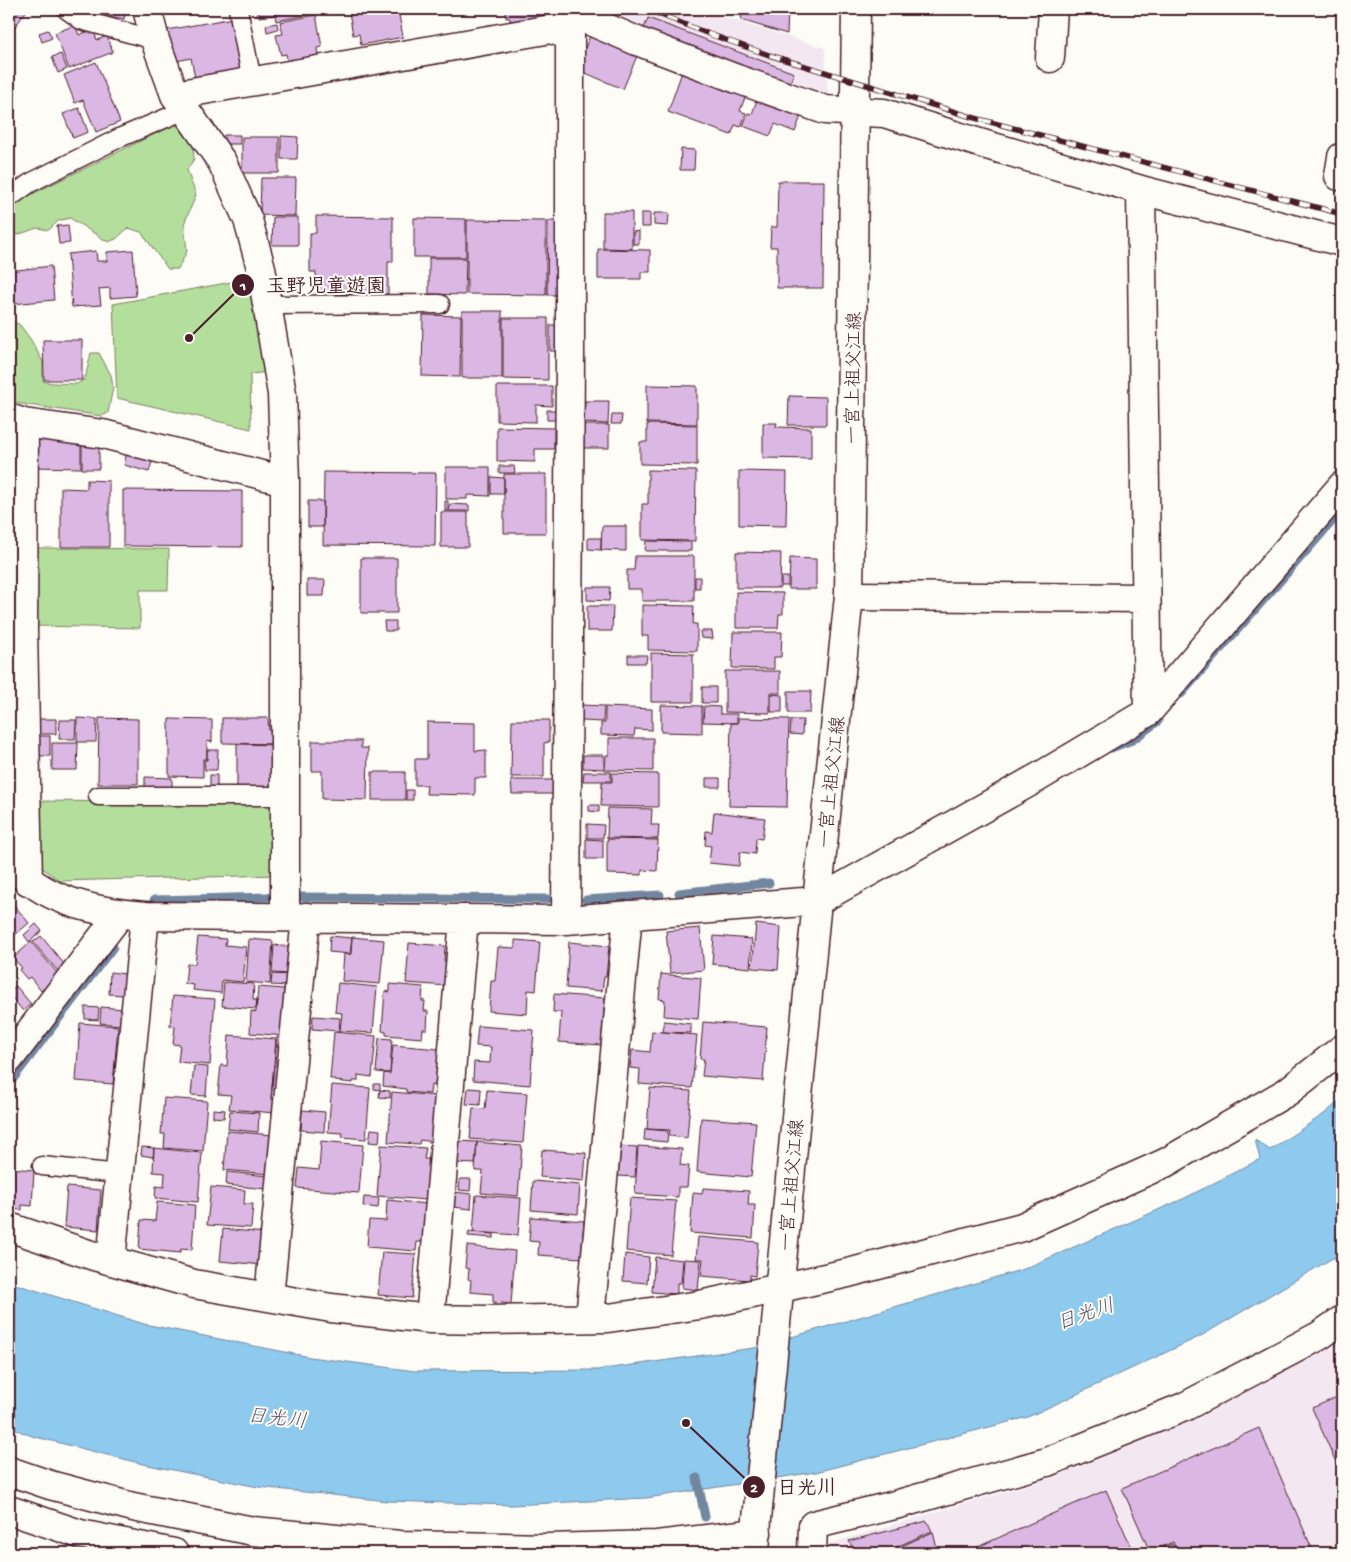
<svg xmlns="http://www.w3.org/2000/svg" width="1351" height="1562" font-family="'Gochi Hand','Klee One',sans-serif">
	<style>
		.built { fill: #f3e8f1 }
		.green { fill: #b4de9b; stroke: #7f7e63 }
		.water { fill: #8dcaed; stroke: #72869f }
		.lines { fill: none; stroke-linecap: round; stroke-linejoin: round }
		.stream { stroke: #72869f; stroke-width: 9 }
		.building { fill: #dbb8e3; stroke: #4a1f2b }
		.service-casing { stroke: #4a1f2b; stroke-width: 21 }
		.minor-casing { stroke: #4a1f2b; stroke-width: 31 }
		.secondary-casing { stroke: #4a1f2b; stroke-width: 31 }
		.service { stroke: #fdfcf7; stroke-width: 18 }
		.minor { stroke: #fdfcf7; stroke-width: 28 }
		.secondary { stroke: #fdfcf7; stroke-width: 28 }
		.rail-casing { stroke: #4a1f2b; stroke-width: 5.5 }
		.rail { stroke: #fdfcf7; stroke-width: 4; stroke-dasharray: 11; stroke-linecap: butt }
		.labels { text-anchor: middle; stroke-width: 4; stroke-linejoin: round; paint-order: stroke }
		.street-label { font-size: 19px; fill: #4a1f2b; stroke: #fdfcf7 }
		.water-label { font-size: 20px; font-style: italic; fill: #5e5265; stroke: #fdfcf7 }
		.leader { fill: none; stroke: #4a1f2b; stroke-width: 2 }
		.callout-dot { fill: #4a1f2b; stroke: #fdfcf7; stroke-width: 2 }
		.mark-label { font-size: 15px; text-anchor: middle; font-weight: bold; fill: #fff }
		.callout-label { font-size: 20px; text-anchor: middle; font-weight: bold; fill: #4a1f2b; stroke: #fdfcf7; stroke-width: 4; stroke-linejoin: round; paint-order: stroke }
	</style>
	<rect width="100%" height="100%" fill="#fdfcf7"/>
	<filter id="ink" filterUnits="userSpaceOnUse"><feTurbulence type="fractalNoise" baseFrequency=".02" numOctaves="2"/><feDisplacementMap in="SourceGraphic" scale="10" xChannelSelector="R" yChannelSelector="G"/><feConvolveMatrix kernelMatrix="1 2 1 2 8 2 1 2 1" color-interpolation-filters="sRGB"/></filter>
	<g filter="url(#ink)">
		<path class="built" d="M581,9H698L825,48L828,96L823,94L821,102Z
			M1342,1335V1553H825L824,1545L1052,1478L1199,1418Z"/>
		<path class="green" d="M175,124L193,141L194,159L187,170L196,195L184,224L187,251L178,269H168L141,232L128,228L116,239L108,242L70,218L58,221L49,230L37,228L17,235L10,232L9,221L18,201Z
			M253,278L270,372L250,374L251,429L117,398L113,304Z
			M9,319L20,325L31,340L43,362V381L52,383L77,384L85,379L91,353H99L111,375L113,387L108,413L102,416L22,404L9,401Z
			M35,548L169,549L168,590H140V628L34,626Z
			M35,801L278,803L277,875L60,881L34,862Z"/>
		<path class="water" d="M1342,1099V1255L1331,1259L1201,1336L1028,1417L816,1472L647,1498L512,1505L387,1501L258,1487L143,1464L32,1436L9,1427V1282L144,1324L310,1357L415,1371L597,1370L754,1348L1024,1269L1185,1198L1260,1159L1255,1140L1270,1150L1324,1114Z"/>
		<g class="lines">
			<path class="stream" d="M1181,694L1342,510
				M1111,748L1132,740L1158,721
				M679,893L769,883
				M301,897L548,899
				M154,900L267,897
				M586,900L660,895
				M9,1084L113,947
				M697,1478L705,1517"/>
		</g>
		<path class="building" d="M9,9H25L27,10L10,34L9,33Z
			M77,9H96V13Z
			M98,9H126L124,19L97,14Z
			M258,9H273L275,15L259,17Z
			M274,9H316L317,13L276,21Z
			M354,9H398L403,37L361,45L359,34L353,35L349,12H355Z
			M505,9H540L553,15L511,31L510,18H506Z
			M781,9H823V11L781,10Z
			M742,11H788L787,34L741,20Z
			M316,15L322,47L317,48L318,57L288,63L286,54L281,55L276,35L283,34L280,22Z
			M233,18L244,74L196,83L191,58L172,62L167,30Z
			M648,18L794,73L789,85L643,30Z
			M277,23L278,29L267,32L266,25Z
			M75,25L79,35L93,29L97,40L107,36L113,52L69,69L55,33Z
			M48,30L52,38L42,42L39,33Z
			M590,36L637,56L623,89L576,69Z
			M61,54L67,69L58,73L52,57Z
			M96,62L120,122L96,132L83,100L75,103L64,75Z
			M683,69L747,92L740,111L746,113L741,127L735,125L731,135L668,112Z
			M758,97L802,113L795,132L775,124L770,136L743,126L748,113L752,114Z
			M79,108L88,132L73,138L63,114Z
			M224,135H240V144H224Z
			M281,136L298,137L297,159H281Z
			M242,137H279V173H242Z
			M9,143L15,160L9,162Z
			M681,149L695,150L694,170H680Z
			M261,178H296L295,216L260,215Z
			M778,181H824L823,288H777V247H770L771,227H777Z
			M603,212H632V249L603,248Z
			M641,213H650V227H641Z
			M654,213H669L668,226L654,225Z
			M316,216L393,217V262H388V294L316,293V272H310V233H316Z
			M273,217H298V245H272Z
			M414,218L466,219V257H414Z
			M467,220L546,221V295L467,294Z
			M548,221H560L559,295H547Z
			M68,225L70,243L59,244L57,226Z
			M639,231V244H633V232Z
			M598,249L650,250V272H641V279H598Z
			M133,250L136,296L110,298V288L99,289L101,305L72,307L68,254L96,251L97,261H107V252Z
			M429,258H466L465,295L429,294Z
			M51,266L54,300L12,304L9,271Z
			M462,311H502V378H462Z
			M423,315L461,316L460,377L422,376Z
			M503,318H548V380L503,379Z
			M550,325H561V351H550Z
			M43,340H82V380H44Z
			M647,385L697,386V424L647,423Z
			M497,386H552V406L536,405V422L497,421Z
			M789,396L826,397V425H788Z
			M585,401H609L608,424L584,423Z
			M547,410H559V420H547Z
			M612,415H622L621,424H611Z
			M763,423H777L776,427L811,428V459L763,458Z
			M647,424L697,425V465L640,464V442H647Z
			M584,425H609V448H584Z
			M497,427L554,428V449H535V462L497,461Z
			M35,438L81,439V468L34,467Z
			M82,442H99V469H82Z
			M127,451L153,458L149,472L124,465Z
			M499,466H514L515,473H499Z
			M446,467H490V496L467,495V499H446Z
			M648,470L696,471L695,541L642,540V504H648Z
			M739,471L787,472L786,526L739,525Z
			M324,472L436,473L435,546L323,545Z
			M504,474H546V533H504Z
			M491,477L504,478V494H491Z
			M87,480L109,481V547H61V488L87,489Z
			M123,490L242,491V547L123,546Z
			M308,501H323V527H308Z
			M445,501H448V511H445Z
			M450,504L469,505V511H449Z
			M441,512H468V547H441Z
			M602,526H626V551L601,550Z
			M588,538H601V550L588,549Z
			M646,541L691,542V551H645Z
			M736,552L781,553L780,588H736Z
			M635,556H694V601H642V589H627V570H634Z
			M361,558H397V613H361Z
			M790,558L816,559V589H789Z
			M695,577H700V588H695Z
			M781,577H788V586H781Z
			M307,580H325L324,596H307Z
			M587,587H610L609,601L587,600Z
			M736,592L783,593V614H779L778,628H736Z
			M642,605L694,606L693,624H697V651L648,650V636H642Z
			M587,606H613L612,631H587Z
			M384,621H396V631H385Z
			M700,631H712L713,639L701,638Z
			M733,632H782L781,657H774V669L732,668Z
			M651,653L693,654V702H651Z
			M628,655H647L646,663H628Z
			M725,671H780V693H770V713L725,712Z
			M9,683H22V748H9Z
			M702,687H716V703H702Z
			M788,691H811L810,713H788Z
			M771,694L782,695V712H771Z
			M582,705L604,706L603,722L582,721Z
			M661,705L702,706V733L661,732Z
			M704,706L720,707V714H737V723L703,722Z
			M605,707L652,709V730L635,729L634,736L601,735V723H605Z
			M77,718L97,719L96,742H77Z
			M99,718L138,719V784H98Z
			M222,718H268L269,731H280V744L222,743Z
			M738,718L789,719L787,807L729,806L731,723H738Z
			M39,719H56V734H39Z
			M169,719L212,720V742L207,741V759H203V777L169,776Z
			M60,720H76L75,739H59Z
			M512,720H549V742L544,743V777H511Z
			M791,720H803L802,735L790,734Z
			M427,722L475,723V751L486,750V778H475V795L426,794L427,785H415V759H427Z
			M38,736H50V756H38Z
			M609,738H653V771L605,770L606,755H609Z
			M312,741H361V748H368L367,800L322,799V771H312Z
			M52,743H78L77,770H52Z
			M237,744L280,745L279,790L237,789Z
			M9,748H22V801H9Z
			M207,750H218L217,770H205L204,760H207Z
			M583,755H604V769L583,768Z
			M372,772H405V800H372Z
			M584,772H611V781H583Z
			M612,773L658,774V807L601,806L602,782H612Z
			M210,775H217V787H210Z
			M145,777L172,778V792H145Z
			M706,778H720V787H706Z
			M511,780H558L557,794H512Z
			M406,790H413V800H406Z
			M9,803H22V827H9Z
			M589,805H599V812L589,811Z
			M608,808L652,809L651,825H659L658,839L607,838Z
			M714,812L765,818L762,839L756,838L755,854L740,852L739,866L709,863L711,846L705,845L706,831L712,832Z
			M587,824L604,825L603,838H587Z
			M586,839L603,840V859H586Z
			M607,839L658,840L657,871L642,870V875L607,874Z
			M9,899L29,923L9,940Z
			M36,924L42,931L29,942L24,935Z
			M756,924L781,927L778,970L752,968Z
			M700,928L704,970L670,973L666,931Z
			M41,936L65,965L58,971L33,942Z
			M330,936L352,938L350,954L329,952Z
			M714,936L752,939L750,968L712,964Z
			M198,937L226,939L225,945L246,947L243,982L222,980L221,993L193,990L194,985L185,984L187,964H195Z
			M352,937L384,940L380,984L342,981L344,954H351Z
			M249,939L273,941L270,984L246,982Z
			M515,940L540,942L536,991L528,990L527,1014L489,1011L491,981H495L498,947L515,948Z
			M31,942L59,975L41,991L30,977L27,979L19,970L22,968L13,958Z
			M569,942L609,946L606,977H604L602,991L566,988Z
			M409,943L445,946L444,961L450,962L448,986L406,983Z
			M274,945L292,947L290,974L272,973Z
			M110,972L125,974L123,995L109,994Z
			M272,974L290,975L289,986L271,985Z
			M661,974L701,978L698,1019L664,1016L665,1000L659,999Z
			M224,982L254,984L253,1000H257L256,1009L222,1006Z
			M338,983L377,987L373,1033L340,1031L342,1013L335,1012Z
			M390,984L423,987L422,1001H425L424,1011H428L427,1029H423L422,1038L386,1035V1032L382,1031L385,991L390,992Z
			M16,986L31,1004L23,1011L9,994V992Z
			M258,987L284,989V995H290L285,1036L250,1033L251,1011L256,1012Z
			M554,994L605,998L601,1045L559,1042L561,1012H553Z
			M173,996L215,999L210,1065L178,1062L180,1045L173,1044L175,1027L170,1026Z
			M85,1007L99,1008L98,1020L85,1019Z
			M101,1007L123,1009L121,1025L100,1023Z
			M9,1011L14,1018L9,1023Z
			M313,1016L340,1018L339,1031L312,1029Z
			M664,1021L691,1024V1033L663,1032Z
			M703,1022L767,1027L763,1081L702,1076L704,1059H700Z
			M80,1023L118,1026L113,1084L76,1081Z
			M478,1026L534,1030L530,1085L473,1080L474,1062L490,1063L491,1047L476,1046Z
			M652,1031L697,1035L692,1088L639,1084L640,1069L630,1068L632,1050L650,1052Z
			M334,1032L376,1036L372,1077L358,1075V1081H353V1083L335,1081V1079H330Z
			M229,1035L276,1039L271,1099H276L275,1113L229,1109L231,1095L218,1094L221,1065L227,1066Z
			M277,1037L287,1039L286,1046L276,1045Z
			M379,1038L392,1039L390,1073L376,1072Z
			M393,1045L439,1049L440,1086L431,1085L430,1094L406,1092V1089L383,1086L384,1073L390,1074Z
			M276,1046L287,1048L286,1064L275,1063Z
			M274,1065H282L279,1098H271Z
			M194,1066L208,1067L206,1096L191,1095Z
			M374,1084H380V1090L374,1089Z
			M332,1085L370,1088L366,1139L342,1137L343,1133L328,1132Z
			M468,1088L481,1089L480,1105L466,1104Z
			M650,1088L691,1091L687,1138L669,1136L670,1130L647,1129Z
			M380,1090L390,1091V1098L379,1097Z
			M487,1090L527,1093L523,1143L470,1139L473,1108L485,1109Z
			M392,1092L438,1096L434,1142L420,1140L419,1144L388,1142Z
			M164,1098L207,1101L203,1151L164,1148L165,1134H161Z
			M213,1109L225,1110L224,1118L213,1117Z
			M302,1110L325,1112L324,1132L301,1130Z
			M230,1111L259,1113L258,1132L228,1129Z
			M701,1118L756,1122L751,1177L697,1172Z
			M371,1129L380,1130L379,1143L369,1142Z
			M645,1129L668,1131L667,1142L644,1140Z
			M227,1131L273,1135L270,1174L224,1170Z
			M321,1141L363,1145L359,1193L297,1188L299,1168L319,1170Z
			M457,1141L477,1142L475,1164L455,1163Z
			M477,1142L522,1146L518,1196L481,1193L483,1171H475Z
			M381,1145L426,1148L424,1159H430L427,1200L377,1196Z
			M621,1146L637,1147L635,1177L618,1176Z
			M638,1146L682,1149L680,1165L689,1166L687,1187H678V1197L635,1194Z
			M142,1147L154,1148L153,1157L141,1155Z
			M154,1148L202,1153L198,1202L155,1198L156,1186L164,1187L165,1173L153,1172Z
			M542,1150L586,1153L584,1181L540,1177Z
			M9,1168L34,1170L32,1206L22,1205V1210L9,1209Z
			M227,1172L268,1176L267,1189L226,1185Z
			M460,1179H471L470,1191L459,1190Z
			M533,1181L580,1185L578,1214L531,1210Z
			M67,1187L101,1190L98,1230L64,1227Z
			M211,1187L245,1190L244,1204H253L251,1228L207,1225Z
			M703,1188L749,1191L748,1205H755L753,1238L690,1233L693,1193L702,1194Z
			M454,1192L472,1194L471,1209L453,1207Z
			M476,1195L521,1198L518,1235L473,1232Z
			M364,1197L379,1198L378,1208L363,1206Z
			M630,1198L676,1201L671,1255L626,1251Z
			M387,1200L427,1204L424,1242H417L416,1251L367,1247L369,1220L386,1221Z
			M157,1202L195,1205L192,1250L181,1249L180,1253L139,1249L141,1220L155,1221Z
			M531,1217L584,1221L581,1258L538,1255L539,1242L529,1241Z
			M223,1229L265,1233L263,1265L220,1261Z
			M469,1232L494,1234V1238L468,1236Z
			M698,1237L758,1242L755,1276L750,1275V1280L701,1276L703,1259H696Z
			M467,1246L515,1251L511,1304L493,1302V1294L470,1292L471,1280L468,1279L469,1269L465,1268Z
			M382,1252L416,1254L412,1298L378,1295Z
			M625,1254L649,1257L647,1283L623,1281Z
			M655,1257L683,1260L681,1283H677V1294L652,1292Z
			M684,1259L701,1260L698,1290L682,1288Z
			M1342,1395V1465L1338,1467L1312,1408Z
			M1259,1428L1314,1553H1178L1173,1542L1150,1552L1122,1488Z
			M1106,1490L1133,1551L1128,1553H964Z
			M927,1521L932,1531L883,1553H855L849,1541Z
			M933,1532L938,1553H886Z
			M1172,1544L1177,1553H1154L1153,1552Z"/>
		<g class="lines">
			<g class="service-casing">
				<path id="service" d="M66,9L81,20L155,40
					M238,9L252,81
					M9,198L30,183L119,138L185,110
					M268,305L440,304
					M98,796H285
					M42,1166L120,1174"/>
			</g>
			<g class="minor-casing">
				<path id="minor" d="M147,9L155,40L175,95L222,162L248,220L261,268L282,394L285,481V917
					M562,9L637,41L737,79L825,110L884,113L983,144L1141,190L1342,242
					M1050,58L1053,9
					M175,95L551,29L570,36
					M1339,176L1342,157
					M1141,190L1148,712
					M9,418L24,423L103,434L285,481
					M24,423L23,630L28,881
					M849,596L1146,598
					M9,861C41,901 96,912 145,916L566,920L817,901L1037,778L1148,712L1342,486
					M566,920L570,357V13
					M9,1059L120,914
					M9,1227L94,1256L194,1284L331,1308L430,1319L487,1320L608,1318L700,1305L780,1288L848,1273L1022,1227L1165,1163L1287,1092L1342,1049
					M111,1261L145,916
					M269,1297L306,917
					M590,1318L628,915
					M430,1319L464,919
					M9,1471L50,1485L133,1507L253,1531L400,1545L547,1548L657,1545
					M9,1510L80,1534L174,1553
					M641,1552L657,1545L757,1533
					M812,1553L813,1525L895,1505L1047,1462L1184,1407L1319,1336L1342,1320"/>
			</g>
			<g class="secondary-casing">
				<path id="secondary" d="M755,1553L757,1519L817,901L849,596L856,9"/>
			</g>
			<use href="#service" class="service"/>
			<use href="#minor" class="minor"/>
			<use href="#secondary" class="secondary"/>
			<g class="rail-casing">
				<path id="rail" d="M646,9L709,34L769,55L975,118L1342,214"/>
			</g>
			<use href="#rail" class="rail"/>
		</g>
	</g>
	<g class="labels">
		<g class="street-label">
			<text transform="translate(852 378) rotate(-89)" y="7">一宮上祖父江線</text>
			<text transform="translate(830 782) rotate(-84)" y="7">一宮上祖父江線</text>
			<text transform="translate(790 1185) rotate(-85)" y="7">一宮上祖父江線</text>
		</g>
		<g class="water-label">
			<text transform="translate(1085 1313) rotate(-19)" y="7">日光川</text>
			<text transform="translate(277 1417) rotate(6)" y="7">日光川</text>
		</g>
	</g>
	<path class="leader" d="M189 338L243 285M686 1423L754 1487"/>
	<g class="callout-dot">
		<circle cx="189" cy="338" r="5"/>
		<circle cx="686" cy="1423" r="5"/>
		<circle cx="243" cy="285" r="12"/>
		<circle cx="754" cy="1487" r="12"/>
	</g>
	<g class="mark-label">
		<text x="243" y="290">1</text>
		<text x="754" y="1492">2</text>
	</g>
	<g class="callout-label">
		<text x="326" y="292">玉野児童遊園</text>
		<text x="807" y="1494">日光川</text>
	</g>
	<rect width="1351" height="1562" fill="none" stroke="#fdfcf7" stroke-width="30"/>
	<rect x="15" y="15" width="1321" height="1532" fill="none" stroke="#4a1f2b" stroke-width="2" filter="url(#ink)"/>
</svg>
